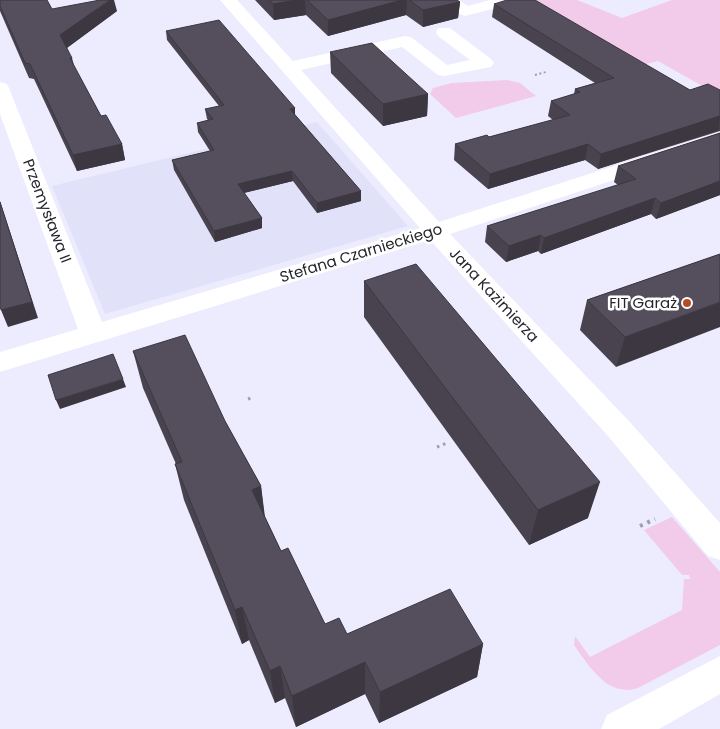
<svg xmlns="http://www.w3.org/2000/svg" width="720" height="729" font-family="Poppins,sans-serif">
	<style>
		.built { fill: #e1e1fa }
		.green { fill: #f1cbe9 }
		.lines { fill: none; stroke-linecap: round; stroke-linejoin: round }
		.path-far2 { stroke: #a09fad; stroke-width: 2; stroke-dasharray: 2 2.5; stroke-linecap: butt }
		.path-far1 { stroke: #a09fad; stroke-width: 3; stroke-dasharray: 2.5 4; stroke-linecap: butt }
		.path { stroke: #a09fad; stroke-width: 4; stroke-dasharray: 3 5; stroke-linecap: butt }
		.street { fill: #fff; fill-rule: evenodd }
		.wall { fill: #49434f }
		.shaded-wall { fill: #3c3740 }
		.building { fill: #554e5c; stroke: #3c3740 }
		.poi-dot { fill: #b44e22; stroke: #fff; stroke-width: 2 }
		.labels { text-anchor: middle; stroke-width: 5; stroke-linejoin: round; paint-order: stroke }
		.street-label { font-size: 15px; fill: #26252c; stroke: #fff }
		.poi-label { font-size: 15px; fill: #26252c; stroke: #fff; text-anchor: end }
	</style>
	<rect width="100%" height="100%" fill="#ececfe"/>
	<path class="built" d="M317,122L408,226L105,314L52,186Z"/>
	<path class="green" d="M536,0H577L622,18L672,0H720V96L658,61L631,68L524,3Z
		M507,80L520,83L536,96L456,118L430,94L433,88L452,83Z
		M672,517L720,572V645L638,688C608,698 589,666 574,645L575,636L590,657L682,610L684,579H690L689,575H682L644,530Z"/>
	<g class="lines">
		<path class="path-far2" d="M535,75L546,72"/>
		<path class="path-far1" d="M248,399L254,397
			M437,447L447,443"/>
		<path class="path" d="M640,526L655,519"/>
		<path class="street" d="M220,0H237L293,61L405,36L411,37L447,65L470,60L438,36L436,32L438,28H450L491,59L494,63L491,67L444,76L438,75L402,47L301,70L439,222L720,132V145L450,234L628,420L720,523V560L708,556L608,436L430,240L0,372V352L78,329L0,114V82L7,84L9,88L102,322L420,228Z
			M440,0H459L468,6L490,0L514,1L512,4L465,16L459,14Z
			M720,656V694L659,729H601L607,715Z"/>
	</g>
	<path class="wall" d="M0,0L52,9L117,11L67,48L74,67L101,116L122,144L125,160L77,171L34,79L29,78L0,11Z
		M255,0H457L460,2L458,18L423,27L406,15L328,36L306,15L274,20Z
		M494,4L690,90H720V131L598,169L585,160L488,189L454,160L455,144L489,137L553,120L548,116L551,101L574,94L575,89L595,83L492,17Z
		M166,31L295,108V115L361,191V201L317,213L293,181L244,193L262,218V228L215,242L174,170L172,160L210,151L198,132L197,123L208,120L207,119L205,109L219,106L167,40Z
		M330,52L428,94L427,116L383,126L331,73Z
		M720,133V195L656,219L651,214L541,254L538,251L506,262L485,242L487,226L618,185L614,182L618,166Z
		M720,254L616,367L580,330L587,300Z
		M364,281L588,518L529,545L364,317Z
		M133,351L225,421L261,486L265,517L281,551L325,624L347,634L483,644L477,677L379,723L365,694L296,727L285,698L275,703L249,640L242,644L184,500L175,464H176L143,388Z"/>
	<path class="shaded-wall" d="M110,0H114L117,11L64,50L60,35Z
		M297,0H305L306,15L274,20L273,4Z
		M402,0H407L406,15L328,36V20Z
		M460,2L458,18L423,27V10Z
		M70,58H72L76,73Z
		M428,94L427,116L383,126V104Z
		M295,108V117L290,109Z
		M720,116L719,130L598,169L601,154Z
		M122,144L125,160L77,171L73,155Z
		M588,144L585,160L488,189L490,174Z
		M292,171L293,181L239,194L238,184Z
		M720,181V195L656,219L661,203Z
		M361,191V201L317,213V203Z
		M655,198L651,214L541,254L544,238Z
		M0,201L38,318L8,327L1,310Z
		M262,218V228L215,242L214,231Z
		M541,235L538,251L506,262L509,246Z
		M720,302V327L616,367L625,337Z
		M123,379L126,387L60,409L56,400Z
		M600,482L588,518L529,545L538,510Z
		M261,486L265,522L252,490Z
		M242,607L249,640L242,644L235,610Z
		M483,644L477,677L379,723L380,692Z
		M365,662V694L296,727L292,696Z
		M280,666L285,698L275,703L270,671Z"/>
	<path class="building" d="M0,0H47L52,9L100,0H110L60,35L72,58H70L101,116L106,115L122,144L73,155L30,64L25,63L0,6Z
		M269,0H297L273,4Z
		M307,0H402L328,20Z
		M409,0H457L460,2L423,10Z
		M507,0H535L690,90L708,84L720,90V116L601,154L588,144L490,174L455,144L487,135L489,137L570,115L551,101L580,92L575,89L614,78L494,4Z
		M219,20L295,108L290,109L361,191L317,203L292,171L238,184L262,218L214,231L172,160L214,150L197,123L213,119L205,109L224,105L166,31Z
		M372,43L428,94L383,104L330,52Z
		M720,133V181L661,203L655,198L544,238L541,235L509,246L487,226L636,179L618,166Z
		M0,202L32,302L1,310L0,305Z
		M720,254V302L625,337L587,300Z
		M416,264L600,482L538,510L364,281Z
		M185,335L225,421L261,486L252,490L281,551L288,548L325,624L339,618L347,634L450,589L483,644L380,692L365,662L292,696L280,666L270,671L242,607L235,610L175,464L182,462L133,351Z
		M113,354L123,379L56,400L48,375Z"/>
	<circle class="poi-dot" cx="687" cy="303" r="5"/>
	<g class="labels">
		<g class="street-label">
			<text transform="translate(47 211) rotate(69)" y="5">Przemysława II</text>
			<text transform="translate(361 253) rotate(-17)" y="5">Stefana Czarnieckiego</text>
			<text transform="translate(494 295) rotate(47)" y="5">Jana Kazimierza</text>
		</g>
		<g class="poi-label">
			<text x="677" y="308">FIT Garaż</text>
		</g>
	</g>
</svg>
